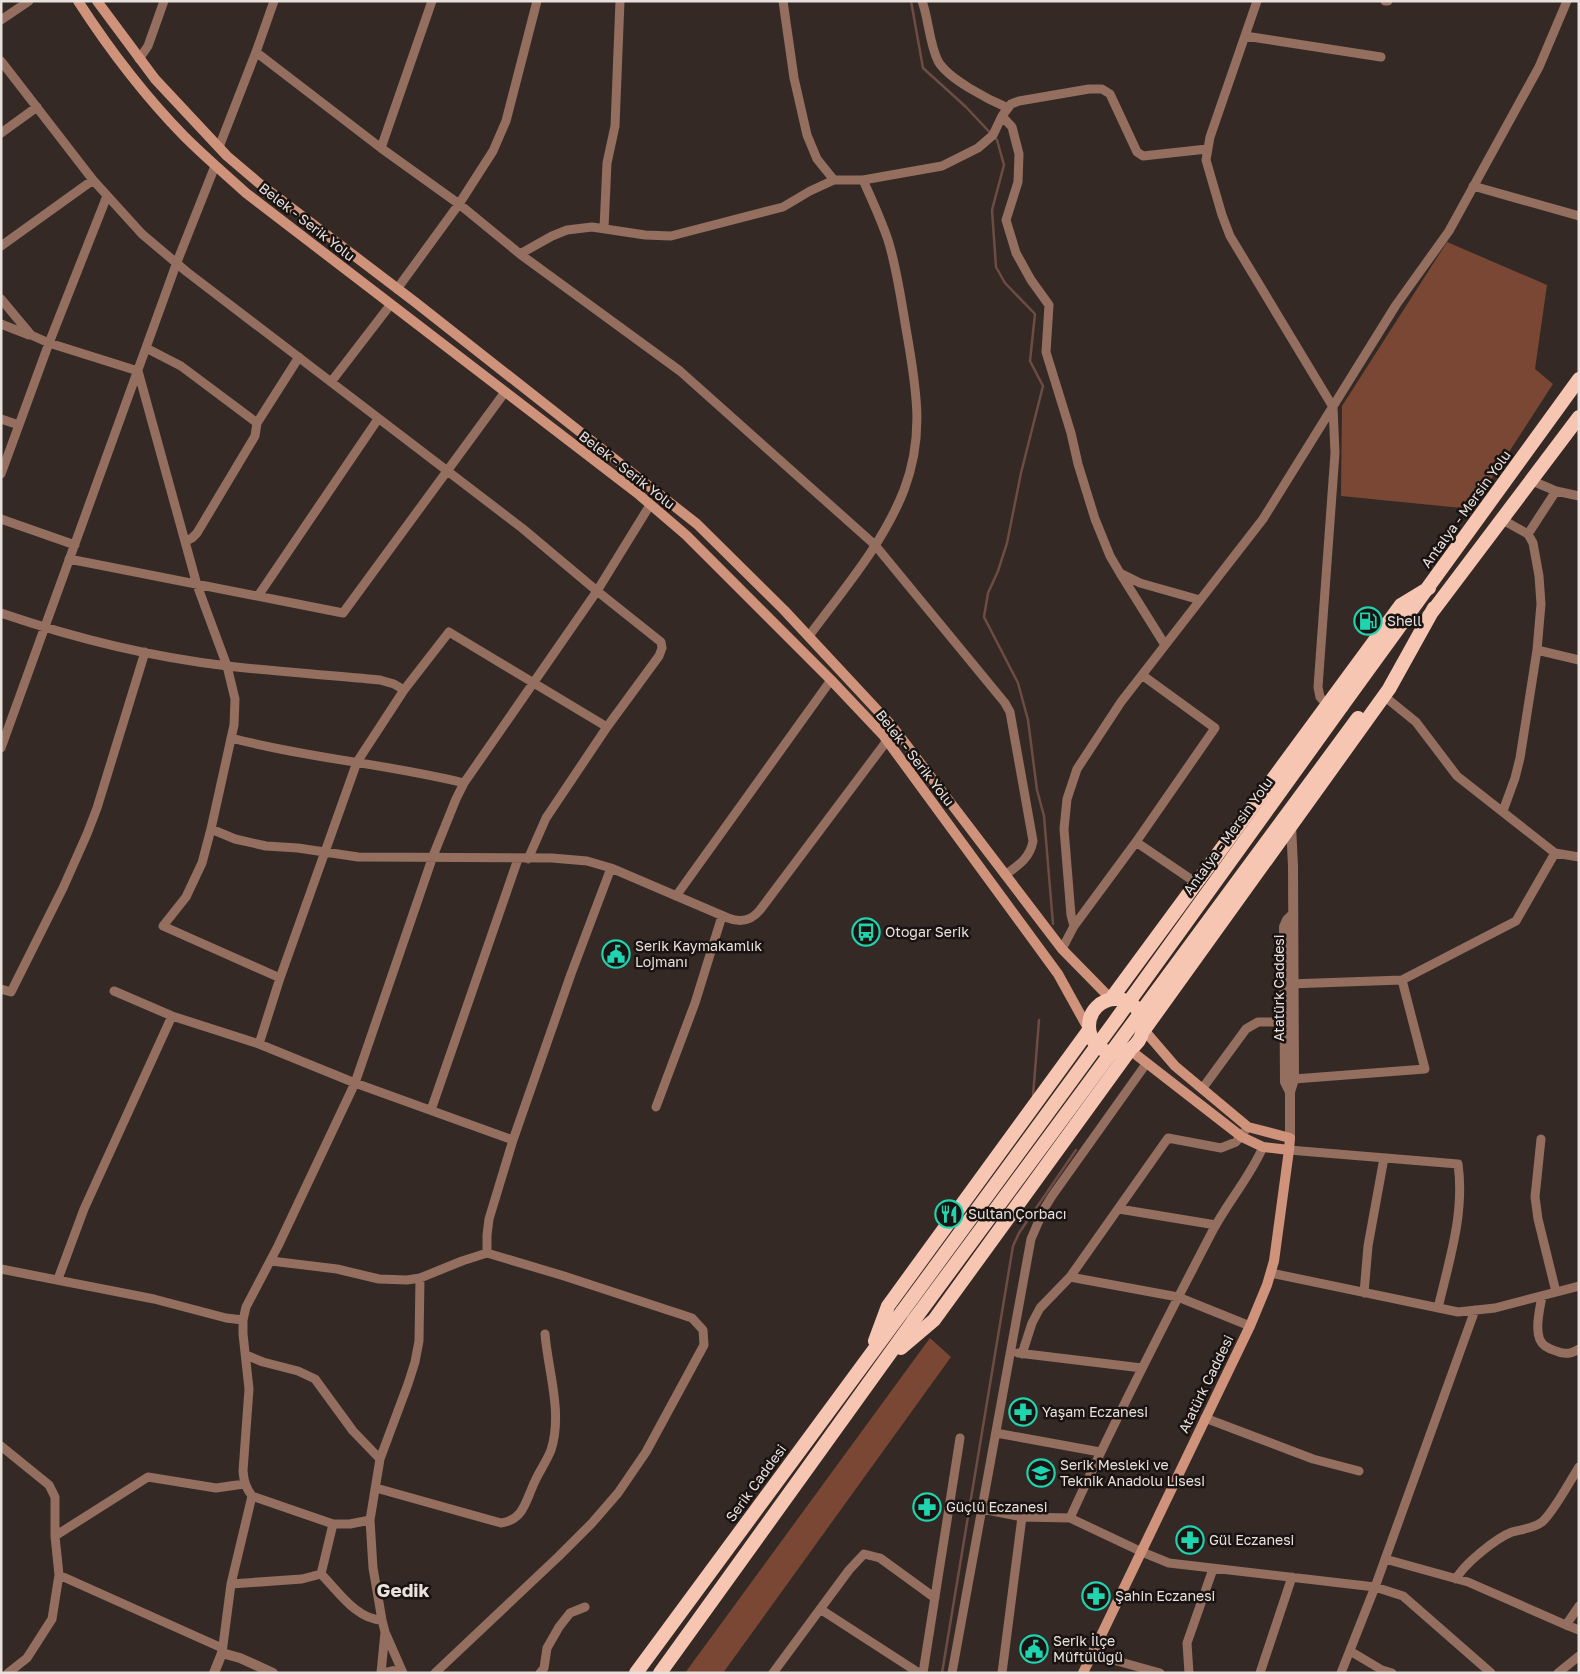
<svg xmlns="http://www.w3.org/2000/svg" width="1580" height="1674" font-family="'Golos Text',sans-serif">
	<style>
		.green { fill: #794733 }
		.lines { fill: none; stroke-linecap: round; stroke-linejoin: round }
		.stream { stroke: #6d4d43; stroke-width: 2.5 }
		.minor { stroke: #946e5f; stroke-width: 9 }
		.tertiary { stroke: #946e5f; stroke-width: 10 }
		.secondary { stroke: #cf927a; stroke-width: 10 }
		.trunk { stroke: #f7c6b2; stroke-width: 14 }
		.trunk-bridge { stroke: #f7c6b2; stroke-width: 14 }
		.labels { text-anchor: middle; stroke-width: 5; stroke-linejoin: round; paint-order: stroke }
		.street-label { font-size: 14px; fill: #e9e1de; stroke: #191311 }
		.poi-label { font-size: 14px; fill: #e9e1de; stroke: #191311; text-anchor: start }
		.district-label { font-size: 19px; font-weight: bold; fill: #e9e1de; stroke: #191311 }
	</style>
	<rect width="100%" height="100%" fill="#352925"/>
	<path class="green" d="M1447,242L1547,285L1535,369L1553,384L1472,509L1341,496L1342,406Z
		M930,1338L951,1357L723,1673H685Z"/>
	<g class="lines">
		<path class="stream" d="M911,1L923,68L966,107L997,140L1004,165L992,210L996,267L1005,283L1035,314L1030,361L1043,386L1021,473L1007,543L998,571L988,593L984,617L1018,683L1028,720L1037,790L1044,816L1053,924
			M1033,1096L1039,1020
			M942,1673L1013,1246L1019,1233L1076,1150"/>
		<path class="minor" d="M783,1L794,78L807,135L817,159L834,180
			M922,1C929,20 929,43 938,61C948,79 989,100 1008,108
			M1257,1L1210,137L1206,160L1222,215L1230,236L1333,407L1335,453L1318,687L1320,697L1327,705
			M1385,1H1388
			M1,20L29,1
			M1245,36L1381,57
			M256,52L381,148L459,204L520,254L680,371L875,545L1005,703L1010,712L1033,841C1030,858 1019,865 1005,875
			M139,59L148,46L164,1
			M1,61L93,180L142,234L187,272L522,528L597,591L661,642L662,648L659,656L607,727L546,818L528,859
			M1002,116L1012,127L1019,154L1018,182L1006,220L1016,253L1031,280L1049,305L1046,352L1071,433L1078,464L1095,519L1110,556L1120,573L1140,583L1200,600
			M1,133L37,107
			M219,147L256,52L274,1
			M381,148L432,1
			M1473,186L1579,216
			M604,228L607,163L615,126L620,1
			M1,246L93,180
			M520,254L552,236L567,230L592,227L645,235L671,236L783,207L810,191L834,180H863L942,166L978,148L993,135L1002,116L1011,104L1019,101L1089,89H1102L1110,94L1137,152L1143,156L1207,149
			M397,289L459,204L493,151L506,121L537,1
			M1,299L31,335L49,343L138,371
			M1,324L29,335
			M146,348L181,366L257,423
			M138,371L197,585L227,666L235,699L234,725L211,829L202,863L186,897L163,926L280,978
			M331,382L391,304
			M1,419L19,425
			M1,474L49,343L107,196
			M1530,480L1556,491L1579,496
			M1,519L75,545
			M1501,519L1528,534L1533,543L1539,576L1541,604L1537,650L1520,758L1515,778L1503,811
			M1528,534L1556,491
			M186,541L192,538L197,533L255,436L257,423L299,357
			M69,559L343,613L505,392
			M1120,573L1165,645
			M258,596L378,419
			M1,613C74,638 151,657 228,666C278,672 329,675 380,680L394,684L404,690
			M809,636C843,590 883,544 904,490C924,438 917,393 908,340C902,307 898,272 888,240C881,219 872,200 863,180
			M1537,650L1579,660
			M1384,696L1416,722L1457,776L1555,853L1579,857
			M231,738C307,758 387,764 464,783
			M1,748L177,262L215,166
			M211,829L235,839L266,846L298,848L358,857L552,858L587,861L611,868L728,918C741,923 751,921 760,910L895,730
			M1136,842L1195,882
			M676,896L831,680
			M1074,926L1071,915L1064,829L1067,799L1077,769L1121,702L1263,519L1396,305L1449,231L1539,67L1567,1
			M1062,949L1074,926L1136,842L1215,728L1142,675
			M1289,984L1402,980L1516,921L1555,853
			M1,989L11,992L63,888L87,834L97,808L145,652
			M114,991L172,1016L259,1044L355,1083L513,1140
			M259,1044L280,978L357,762L404,690L449,632L607,727
			M1294,1079L1425,1069L1402,980
			M1202,1089L1246,1029L1258,1022H1284
			M656,1107L695,1003L722,916
			M431,1110L518,859
			M1541,1139L1535,1197L1538,1219L1556,1292
			M1289,1150L1458,1164C1465,1213 1449,1261 1438,1308
			M1119,1209L1216,1225
			M271,1261L337,1269L379,1279L407,1280L420,1278L462,1261L487,1253
			M1,1269L154,1299L226,1318L243,1320
			M1271,1273L1458,1312L1495,1308L1579,1286
			M1070,1277L1178,1297L1250,1326
			M58,1279L84,1209L172,1016
			M1364,1293L1368,1246L1384,1158
			M1542,1296C1540,1309 1532,1337 1545,1346C1548,1348 1552,1350 1556,1351C1564,1355 1571,1354 1579,1349
			M1018,1353L1142,1368
			M1022,1354L1032,1323L1040,1308L1070,1277L1168,1138L1221,1148L1236,1142L1245,1131
			M246,1355L263,1362L298,1371L315,1379L353,1431L380,1459
			M1205,1418L1313,1459L1359,1471
			M996,1433L1100,1452
			M1,1446L49,1485L55,1497V1536L59,1575L52,1619L27,1658L8,1673
			M376,1488L501,1523C522,1520 525,1504 532,1488C537,1474 546,1463 551,1450C563,1413 548,1371 545,1334
			M982,1509L1022,1517L1070,1518L1142,1552L1169,1563L1375,1587L1403,1596L1491,1673
			M1070,1518C1114,1421 1163,1326 1212,1232C1227,1203 1250,1177 1263,1147
			M370,1520L350,1524H333L252,1496C246,1488 244,1482 243,1471L249,1389L243,1334V1320L246,1307L278,1246L355,1083L433,856L456,799L464,783L597,591L650,505
			M55,1536L148,1477L216,1488L244,1484
			M1385,1559L1468,1582L1566,1625
			M321,1574L333,1524
			M59,1575L222,1648
			M1456,1579C1464,1564 1496,1538 1512,1532C1522,1529 1533,1529 1542,1522C1553,1513 1570,1481 1579,1467
			M231,1584L302,1579L321,1574C338,1591 357,1620 382,1620
			M1579,1606L1566,1625L1579,1630
			M820,1609L919,1673
			M1350,1651L1382,1670L1392,1673
			M222,1653L231,1584L252,1496
			M1092,1654L1160,1673
			M381,1673L385,1632
			M403,1673L385,1632L382,1620L373,1568L370,1520L380,1459L408,1384L415,1362L419,1341L420,1278
			M435,1673L559,1556L592,1523L618,1493L646,1452L704,1345L703,1330L692,1318L564,1276L487,1253V1235L489,1219L513,1140L571,974L611,868
			M540,1673L544,1668L547,1648L559,1627L570,1613L585,1607
			M773,1673L849,1570L864,1554L880,1558L935,1598
			M923,1673L960,1438
			M952,1673L1031,1239L1044,1209L1052,1196L1146,1064
			M1002,1673L1022,1517
			M1189,1673L1187,1643L1213,1569
			M1260,1673L1292,1577
			M1341,1673L1375,1587L1475,1310
			M1558,1673L1579,1656"/>
		<path class="tertiary" d="M1290,1092L1285,1082L1284,927L1287,920L1292,915
			M1290,1138V1092L1294,1079L1293,866L1291,825
			M214,1673L222,1653L240,1658L273,1673
			M385,1673L393,1671L400,1673"/>
		<path class="secondary" d="M78,1C109,49 144,95 184,136C204,156 225,174 246,193L637,493L686,535L831,680L883,735L1058,974L1089,1030
			M97,1L155,79L227,156L260,184L415,302L697,524L784,610L892,726L1062,949L1111,999
			M1130,1050L1242,1137L1263,1147L1289,1150
			M1083,1673L1250,1326L1267,1285L1274,1261L1289,1150L1290,1138L1248,1127L1175,1066L1144,1030"/>
		<path class="trunk" d="M1429,616L1579,417
			M1342,706L1579,379
			M1089 1026a27 27 0 1 1 54 0a27 27 0 1 1-54 0Z
			M1111,999L1401,605L1429,588
			M1144,1030L1389,689L1434,608
			M875,1341L888,1306L1089,1030
			M901,1348L934,1320L1130,1050
			M636,1673L902,1312
			M660,1673L914,1320"/>
		<path class="trunk-bridge" d="M902,1312L1118,1017L1342,706
			M914,1320L1358,718"/>
	</g>
	<defs>
		<g id="fuel-ring" transform="scale(1.4375)"><circle r="9.5" fill="#191311" stroke="#1fd5b0" stroke-width="1.5"/><path d="M-5.5-6h7V0h2V4h1.3V-2.5L3-4.5l.8-.8L6-3V5H2.5V1h-1V6h-7ZM-4.2-4.7v3.2H.2V-4.7Z" fill="#1fd5b0"/></g>
		<g id="bus-ring" transform="scale(1.4375)"><circle r="9.5" fill="#191311" stroke="#1fd5b0" stroke-width="1.5"/><path d="M-5-6H5V4H4V6H2V4H-2V6H-4V4H-5ZM-3.5-4V0h7V-4ZM-3.5 1.2v1.5H-2V1.2ZM2 1.2v1.5H3.5V1.2Z" fill="#1fd5b0"/></g>
		<g id="civic-ring" transform="scale(1.4375)"><circle r="9.5" fill="#191311" stroke="#1fd5b0" stroke-width="1.5"/><path d="M-.6-6.5H3V-4.5H.6V-3L4-1V1h2V6H-6V1h2V-1L-.6-3ZM-1.2 2.5V6h2.4V2.5Z" fill="#1fd5b0"/></g>
		<g id="restaurant-ring" transform="scale(1.4375)"><circle r="9.5" fill="#191311" stroke="#1fd5b0" stroke-width="1.5"/><path d="M-5-6h1v4h1v-4h1v4h1v-4h1v5L-1.5 .5V6h-2V.5L-5-1ZM5-6V6H3V1.5H1.5Q1.5-4 5-6Z" fill="#1fd5b0"/></g>
		<g id="pharmacy-ring" transform="scale(1.4375)"><circle r="9.5" fill="#191311" stroke="#1fd5b0" stroke-width="1.5"/><path d="M-2-6h4v4h4v4h-4v4h-4v-4h-4v-4h4Z" fill="#1fd5b0"/></g>
		<g id="school-ring" transform="scale(1.4375)"><circle r="9.5" fill="#191311" stroke="#1fd5b0" stroke-width="1.5"/><path d="M0-5L7-2L0 1L-7-2ZM-4 1L0 2.5L4 1V4Q0 6-4 4Z" fill="#1fd5b0"/></g>
	</defs>
	<g fill-rule="evenodd">
		<use href="#fuel-ring" x="1368" y="621"/>
		<use href="#bus-ring" x="866" y="932"/>
		<use href="#civic-ring" x="616" y="954"/>
		<use href="#restaurant-ring" x="949" y="1214"/>
		<use href="#pharmacy-ring" x="1023" y="1412"/>
		<use href="#school-ring" x="1041" y="1473"/>
		<use href="#pharmacy-ring" x="927" y="1507"/>
		<use href="#pharmacy-ring" x="1190" y="1540"/>
		<use href="#pharmacy-ring" x="1096" y="1596"/>
		<use href="#civic-ring" x="1034" y="1649"/>
	</g>
	<g class="labels">
		<g class="street-label">
			<text transform="translate(307 222) rotate(38)" y="5">Belek - Serik Yolu</text>
			<text transform="translate(627 470) rotate(38)" y="5">Belek - Serik Yolu</text>
			<text transform="translate(1466 509) rotate(-54)" y="5">Antalya - Mersin Yolu</text>
			<text transform="translate(915 758) rotate(52)" y="5">Belek - Serik Yolu</text>
			<text transform="translate(1228 836) rotate(-54)" y="5">Antalya - Mersin Yolu</text>
			<text transform="translate(1279 988) rotate(-90)" y="5">Atatürk Caddesi</text>
			<text transform="translate(1206 1384) rotate(-64)" y="5">Atatürk Caddesi</text>
			<text transform="translate(756 1483) rotate(-54)" y="5">Serik Caddesi</text>
		</g>
		<g class="poi-label">
			<text x="1387" y="626">Shell</text>
			<text x="885" y="937">Otogar Serik</text>
			<text x="635" y="951">Serik Kaymakamlık<tspan x="635" dy="16">Lojmanı</tspan></text>
			<text x="968" y="1219">Sultan Çorbacı</text>
			<text x="1042" y="1417">Yaşam Eczanesi</text>
			<text x="1060" y="1470">Serik Mesleki ve<tspan x="1060" dy="16">Teknik Anadolu Lisesi</tspan></text>
			<text x="946" y="1512">Güçlü Eczanesi</text>
			<text x="1209" y="1545">Gül Eczanesi</text>
			<text x="1115" y="1601">Şahin Eczanesi</text>
			<text x="1053" y="1646">Serik İlçe<tspan x="1053" dy="16">Müftülüğü</tspan></text>
		</g>
		<g class="district-label">
			<text x="403" y="1597">Gedik</text>
		</g>
	</g>
	<rect width="1580" height="1674" fill="none" stroke="#e9e1de" stroke-width="5"/>
</svg>
